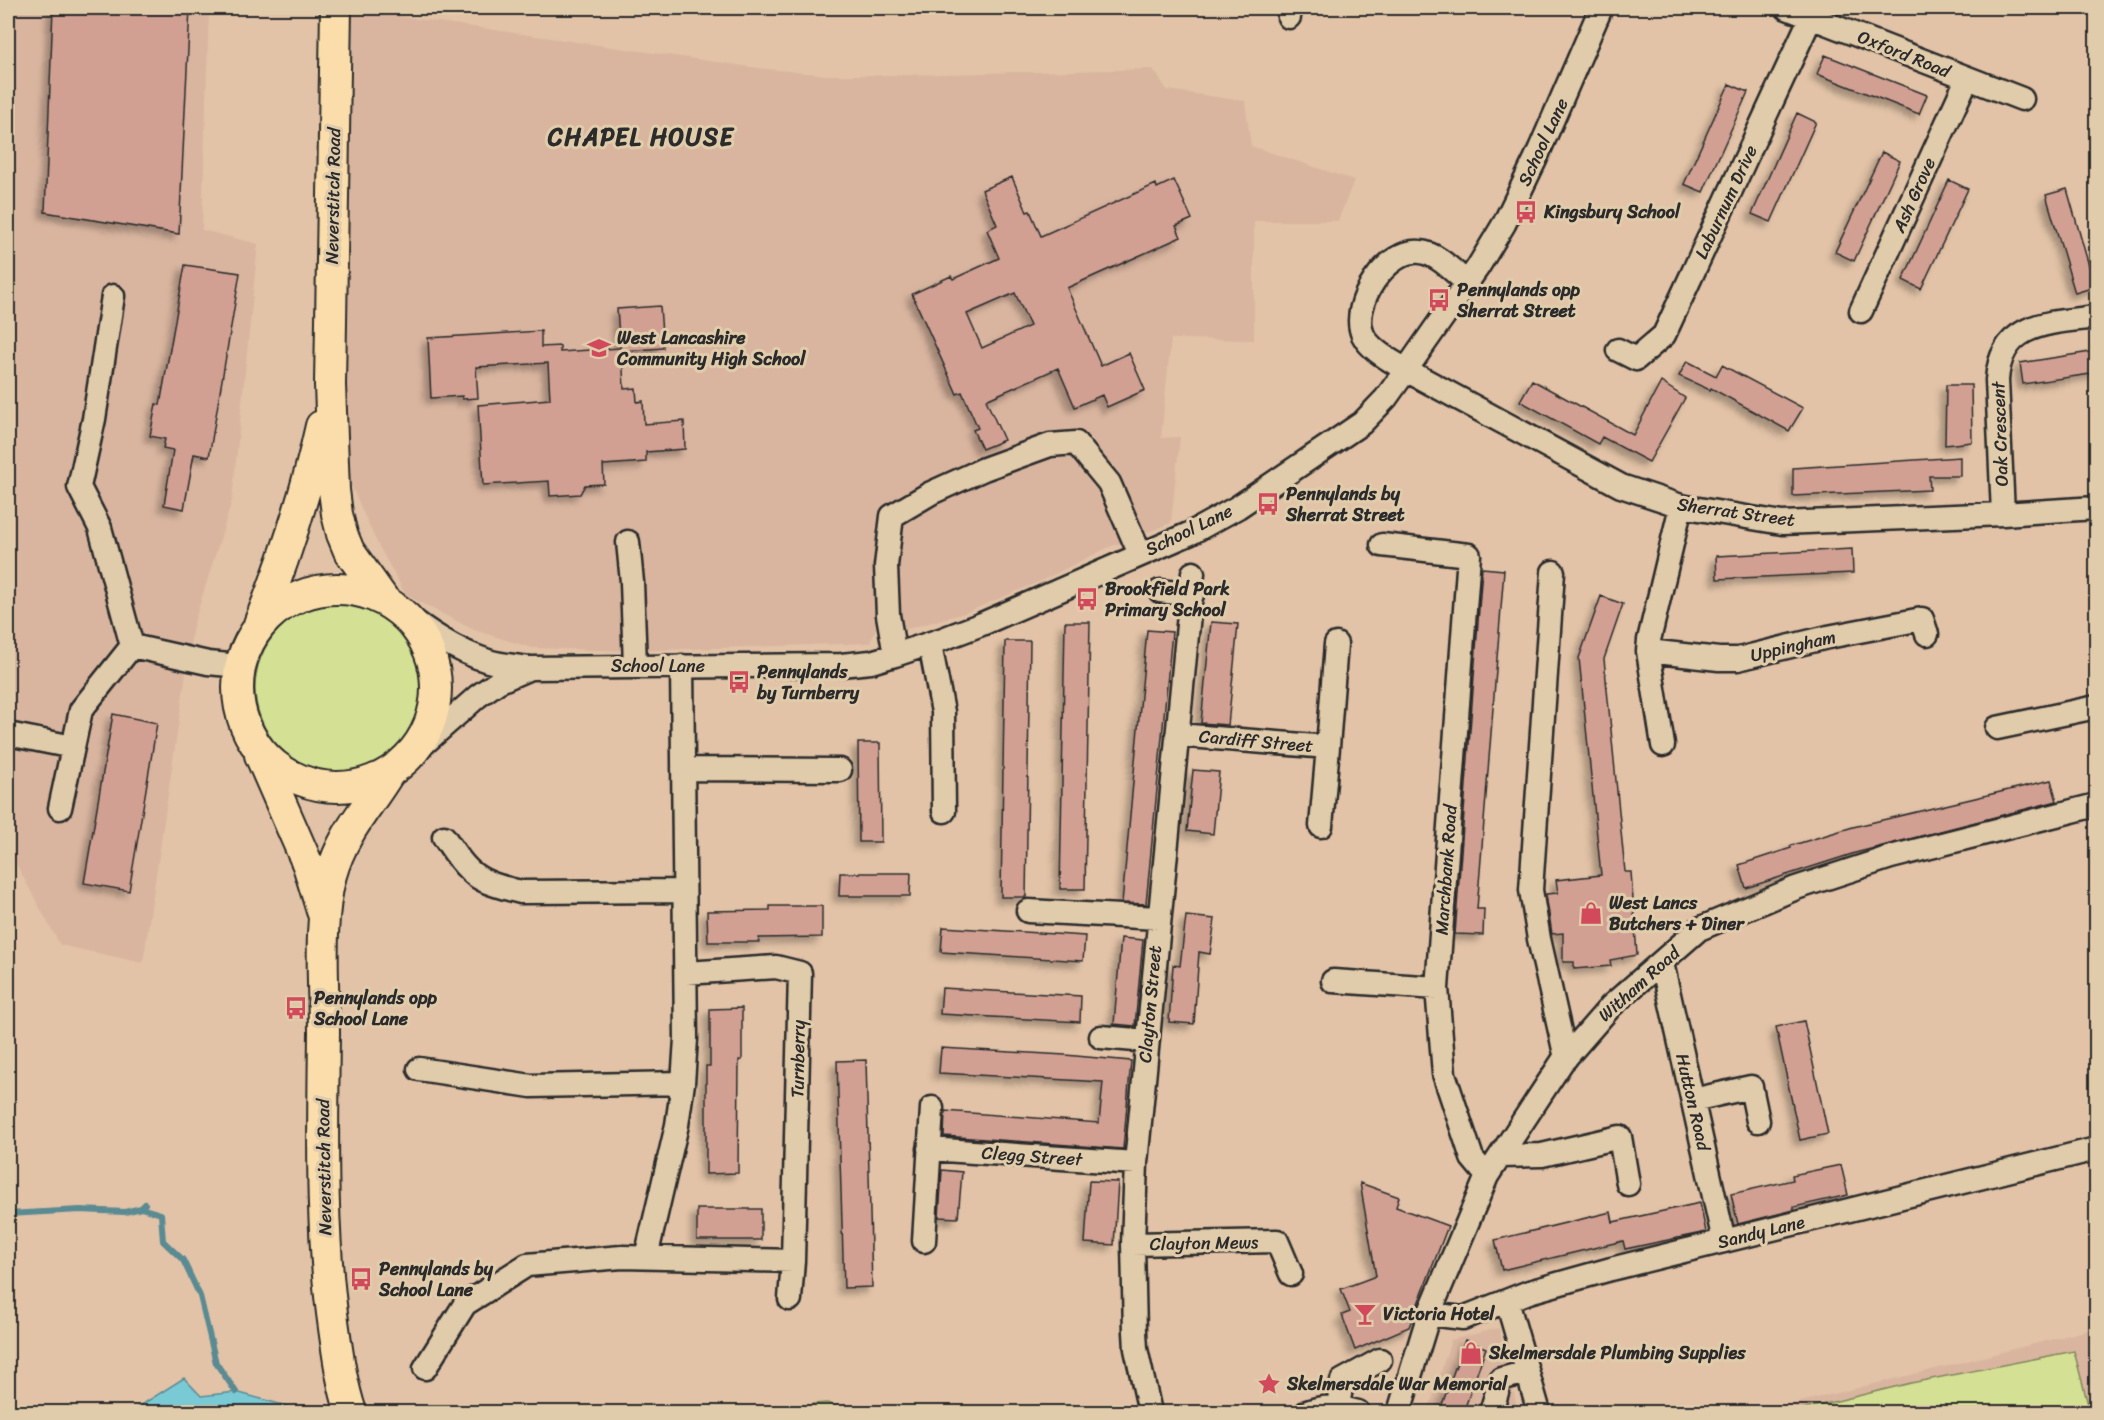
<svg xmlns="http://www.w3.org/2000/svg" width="2104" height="1420" font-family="Sriracha,sans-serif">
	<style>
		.built { fill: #d9b59f }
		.green { fill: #d4e093; stroke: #80865f; stroke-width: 1.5 }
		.water { fill: #7acad6; stroke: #5a8a92; stroke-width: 1.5 }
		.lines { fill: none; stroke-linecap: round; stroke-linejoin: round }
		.stream { stroke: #5a8a92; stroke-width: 6 }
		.building { fill: #d1a092; stroke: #2b2b2b; stroke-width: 1.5; fill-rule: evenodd; filter: url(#shadow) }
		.minor-casing { stroke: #2b2b2b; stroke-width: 27 }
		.major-casing { stroke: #2b2b2b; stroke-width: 34 }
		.minor { stroke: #e0cbaa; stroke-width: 22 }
		.major { stroke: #faddab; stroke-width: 30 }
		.labels { text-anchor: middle; stroke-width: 6; stroke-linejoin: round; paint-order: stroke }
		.street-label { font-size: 18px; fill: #2b2b2b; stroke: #e0cbaa }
		.poi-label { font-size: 18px; font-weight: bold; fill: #2b2b2b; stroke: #e0cbaa; text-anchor: start }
		.district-label { font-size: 24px; font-weight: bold; letter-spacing: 1.5px; fill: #2b2b2b; stroke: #e0cbaa }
	</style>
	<defs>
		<filter id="shadow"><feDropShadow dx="-5.5" dy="5.5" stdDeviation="3" flood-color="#0004"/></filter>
	</defs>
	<rect width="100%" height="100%" fill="#e2c3a7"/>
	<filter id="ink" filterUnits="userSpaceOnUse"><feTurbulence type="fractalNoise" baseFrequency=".0167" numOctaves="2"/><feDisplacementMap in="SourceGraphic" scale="12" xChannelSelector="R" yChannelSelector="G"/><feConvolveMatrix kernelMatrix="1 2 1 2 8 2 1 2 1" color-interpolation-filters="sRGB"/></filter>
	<g filter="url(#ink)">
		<path class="built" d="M8,8H209L202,230L258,244L232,501L193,626L143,963L60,945L8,849Z
			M341,8L758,68L826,75H904L1153,69L1167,90L1245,101L1251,146L1354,180L1338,221H1254V340L1171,339L1161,438L1180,437L1171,523L1107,548L1039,582L965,613L904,630L880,618L870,643L629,651L532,648L474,630L406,595L377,543L350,483L330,385Z
			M1499,1328L1518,1412H1428L1451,1340Z
			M2096,1328V1412H1760L1959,1363Z"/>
		<path class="green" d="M255 688a85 85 0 1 1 170 0a85 85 0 1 1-170 0Z
			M2074,1351L2090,1412H1792L1911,1383Z
			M827,1403L839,1407L845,1412H803L813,1404Z"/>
		<path class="water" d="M184,1378L201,1396L236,1392L290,1407L298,1412H139L138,1407Z"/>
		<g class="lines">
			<path class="stream" d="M141,1208L161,1214L163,1241L183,1260L200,1296L216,1363L236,1392
				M8,1214L80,1210L125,1212L141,1208L145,1204"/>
		</g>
		<path class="building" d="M53,8H190L179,234L45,212Z
			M1825,55L1927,95L1919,114L1817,74Z
			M1729,84L1748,92L1703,192L1684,184Z
			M1797,113L1816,122L1771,222L1752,214Z
			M1882,152L1900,161L1854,261L1835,252Z
			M1012,177L1027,212L1030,211L1041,236L1156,184L1157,188L1174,180L1192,219L1176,226L1181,237L1067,288L1101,366L1129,353L1145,390L1107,407L1102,395L1075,407L1058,368L986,400L1004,440L982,449L973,430L978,428L962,392L957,394L912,294L951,276L953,279L999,258L987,230L997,225L982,190ZM1015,293L1030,326L982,348L967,314Z
			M1949,180L1968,189L1921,289L1903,280Z
			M2067,189L2095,287L2075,293L2046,195Z
			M185,265L240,273L209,457L194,454L184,509L164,505L173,450L163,448L165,439L150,436L156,404L160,405Z
			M660,306L663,348L622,351L624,389L636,388L637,402L643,401L644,424L684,421L685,449L646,452V462L603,465L604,484L585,485L580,494L550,496L549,481L483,485L478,405L550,399L548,363L476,367L478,398L462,399V396L431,398L428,338L541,331V347L560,346V352L620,348L617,309Z
			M2097,351V373L2023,384L2020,363Z
			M1687,361L1716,376L1722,365L1803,408L1789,431L1711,388L1710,390L1679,376Z
			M1532,380L1633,435L1661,382L1685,398L1649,462L1602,437L1598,444L1520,401Z
			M1946,385H1971L1972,442L1945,445Z
			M1960,457V476H1929L1930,490L1793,496V468Z
			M1852,549L1853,573L1717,579L1716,556Z
			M1482,568L1504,570L1477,909H1484L1483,935L1455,934Z
			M1601,596L1623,604L1604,659L1625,872H1631L1637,955L1610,960L1611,966L1574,969V962H1563V933L1552,934L1546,894L1558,893L1556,880L1601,875L1579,658Z
			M1065,622H1090L1085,889H1060Z
			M1211,622L1238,624L1228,725L1201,723Z
			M1147,630L1172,632L1146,904L1122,903Z
			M1005,641H1030L1026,897H1001Z
			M113,714L157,723L129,891L84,883Z
			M858,743H880L881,842H859Z
			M1193,770L1219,772L1213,834L1187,831Z
			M2051,780L2057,801L1855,853L1746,888L1739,865L1791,848L1790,846L1853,827Z
			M840,873H911L910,896H839Z
			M770,906H822V937L759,938V942H708L707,911L770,910Z
			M1186,916L1215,919L1210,954L1199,952L1194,1024L1169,1022L1173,965L1180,966Z
			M943,927L1085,936L1083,961L941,952Z
			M1121,938L1143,940L1135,1026L1114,1024Z
			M942,988L1081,996L1080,1022L940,1014Z
			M742,1008V1060H739L738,1173L706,1174V1066H710V1009Z
			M1804,1021L1828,1134L1800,1140L1776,1027Z
			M941,1048L1065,1055L1131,1061L1123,1149L944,1136L945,1111L1099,1123L1103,1082L939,1073Z
			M866,1060L872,1287L844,1288L837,1061Z
			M1841,1165L1848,1195L1794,1207V1210L1738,1224L1731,1194L1793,1180L1792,1175Z
			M942,1170L962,1172L958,1218L939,1217Z
			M1089,1181L1118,1182L1114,1245L1085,1243Z
			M1360,1183L1399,1197L1396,1207L1448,1226L1409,1327L1355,1350L1342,1315L1350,1312L1341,1289L1376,1276Z
			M1700,1203L1706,1232L1625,1249L1623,1241L1502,1270L1495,1240L1611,1212L1613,1222Z
			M697,1209H761V1240H697Z
			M1465,1340L1486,1348L1463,1413H1439Z"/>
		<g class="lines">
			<g class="minor-casing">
				<path id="minor" d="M1787,8L2022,99
					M1289,17V8
					M1467,283C1455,273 1438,254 1421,252C1388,247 1349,305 1363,335C1371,351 1392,361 1406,370L1621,486L1681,506L1782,523L2003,514L2096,508
					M113,296L94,419L79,487L100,528L132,646
					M1861,311L1967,79
					M1618,350L1636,359L1664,335L1811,17
					M2003,514L1997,380C2001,321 2050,323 2096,317
					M628,542L632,582L635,666
					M1382,545L1469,555L1437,988L1444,1074L1472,1158L1487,1176
					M1553,572L1531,890L1539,939L1566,1058
					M1160,591L1192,595
					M398,609C426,630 454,650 488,661C501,665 516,666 530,668L841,665L871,662L895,655L940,640L982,624L1191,533L1238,507L1362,423L1386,398L1406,370L1478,267L1504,224L1536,158L1601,8
					M930,644L943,712L944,811
					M132,646L208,663L240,666
					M1648,651L1719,659H1738L1828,637L1922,619L1927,634
					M895,655L888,615L886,566L892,516L931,493L984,469L1050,445L1076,443L1109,483L1140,554
					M1997,728L2096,707
					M8,734L73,747
					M1177,735L1328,747L1321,826
					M1663,745L1648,651L1649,640L1681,506
					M1328,747L1336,644
					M410,756L478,696L498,682L530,668
					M683,769L840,770
					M60,808L81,710L132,646
					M444,837C470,876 475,881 521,892L684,891
					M1028,911L1158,918
					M1662,963L1724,1241
					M686,973L776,967L800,973L793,1261L790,1299
					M1333,981L1437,988
					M1101,1037L1147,1041
					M419,1069L531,1086L683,1083
					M1693,1100L1751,1087L1758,1121
					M929,1149L1136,1163
					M1501,1156L1542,1155L1620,1137L1628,1184
					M924,1241L932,1108
					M1133,1244L1277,1241L1291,1274
					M646,1257L677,1125L683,1083L686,1039L682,666
					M1507,1301L1539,1412
					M1429,1314L1463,1318L1529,1292L1611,1269L2096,1149
					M425,1368L465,1304L527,1265L622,1257L793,1261
					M1338,1407L1342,1381L1380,1360
					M1150,1412L1136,1349L1135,1332L1133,1244L1136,1163L1193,573
					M1307,1412C1326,1405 1339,1407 1358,1412
					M1399,1412L1429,1314L1487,1176L1562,1062L1611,1006L1699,929L1796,888L1891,857L2096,805
					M1491,1412L1501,1379L1527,1372"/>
			</g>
			<g class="major-casing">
				<path id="major" d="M336,8L330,385L334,490L337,514L342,534L349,551L384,600
					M238 688a99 99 0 1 1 198 0a99 99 0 1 1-198 0Z
					M259,624C285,559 306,494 321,426
					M260,755L308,865L322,911
					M351,1412C342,1385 338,1357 334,1328C320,1231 323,1131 324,1033C324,983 318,922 331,875C343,832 367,809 389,773"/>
			</g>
			<use href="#minor" class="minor"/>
			<use href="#major" class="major"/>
		</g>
	</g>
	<defs>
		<g id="bus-bare" transform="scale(1.8)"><path d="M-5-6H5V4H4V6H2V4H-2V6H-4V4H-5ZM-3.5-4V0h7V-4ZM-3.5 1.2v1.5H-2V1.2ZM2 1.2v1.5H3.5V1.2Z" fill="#d1495b" stroke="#e0cbaa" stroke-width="2.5" paint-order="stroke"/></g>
		<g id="school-bare" transform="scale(1.8)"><path d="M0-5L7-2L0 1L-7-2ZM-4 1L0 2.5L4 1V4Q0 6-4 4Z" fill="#d1495b" stroke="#e0cbaa" stroke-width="2.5" paint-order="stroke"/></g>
		<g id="shop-bare" transform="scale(1.8)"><path d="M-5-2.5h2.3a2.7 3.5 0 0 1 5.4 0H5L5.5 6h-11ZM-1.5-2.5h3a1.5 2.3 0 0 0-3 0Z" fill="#d1495b" stroke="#e0cbaa" stroke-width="2.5" paint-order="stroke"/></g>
		<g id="bar-bare" transform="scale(1.8)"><path d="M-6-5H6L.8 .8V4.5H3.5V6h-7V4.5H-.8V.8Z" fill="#d1495b" stroke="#e0cbaa" stroke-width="2.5" paint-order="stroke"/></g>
		<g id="sight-bare" transform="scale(1.8)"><path d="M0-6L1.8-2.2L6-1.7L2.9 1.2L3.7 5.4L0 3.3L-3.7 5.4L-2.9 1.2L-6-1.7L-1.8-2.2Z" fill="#d1495b" stroke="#e0cbaa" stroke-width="2.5" paint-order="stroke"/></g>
	</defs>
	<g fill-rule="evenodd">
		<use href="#bus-bare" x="1526" y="212"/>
		<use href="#bus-bare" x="1439" y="300"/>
		<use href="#school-bare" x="599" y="348"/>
		<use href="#bus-bare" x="1268" y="504"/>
		<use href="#bus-bare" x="1087" y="599"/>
		<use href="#bus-bare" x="739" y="682"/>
		<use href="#shop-bare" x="1591" y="913"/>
		<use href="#bus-bare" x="296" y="1008"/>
		<use href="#bus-bare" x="361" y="1279"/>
		<use href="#bar-bare" x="1365" y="1314"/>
		<use href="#shop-bare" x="1471" y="1353"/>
		<use href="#sight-bare" x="1269" y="1384"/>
	</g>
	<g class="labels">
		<g class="street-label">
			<text transform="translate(1904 54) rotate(22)" y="6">Oxford Road</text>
			<text transform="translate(1543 142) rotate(-65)" y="6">School Lane</text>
			<text transform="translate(1914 195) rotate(-66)" y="6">Ash Grove</text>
			<text transform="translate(333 196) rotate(-89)" y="6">Neverstitch Road</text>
			<text transform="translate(1726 202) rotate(-65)" y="6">Laburnum Drive</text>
			<text transform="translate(2000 434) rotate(-92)" y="6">Oak Crescent</text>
			<text transform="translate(1736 512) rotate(8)" y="6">Sherrat Street</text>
			<text transform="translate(1189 530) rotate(-26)" y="6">School Lane</text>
			<text transform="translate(1793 646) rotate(-13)" y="6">Uppingham</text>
			<text x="658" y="672">School Lane</text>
			<text transform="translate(1256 741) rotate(5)" y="6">Cardiff Street</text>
			<text transform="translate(1446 870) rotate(-86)" y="6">Marchbank Road</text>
			<text transform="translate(1639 984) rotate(-42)" y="6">Witham Road</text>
			<text transform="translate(1150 1004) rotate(-85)" y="6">Clayton Street</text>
			<text transform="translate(798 1059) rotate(-89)" y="6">Turnberry</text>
			<text transform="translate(1693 1102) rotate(77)" y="6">Hutton Road</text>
			<text transform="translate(1032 1156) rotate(4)" y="6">Clegg Street</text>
			<text transform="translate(324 1167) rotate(-91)" y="6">Neverstitch Road</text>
			<text transform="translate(1761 1232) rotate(-14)" y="6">Sandy Lane</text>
			<text transform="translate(1204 1243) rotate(-1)" y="6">Clayton Mews</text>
		</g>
		<g class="poi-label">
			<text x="1544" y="218">Kingsbury School</text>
			<text x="1457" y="296">Pennylands opp<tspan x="1457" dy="21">Sherrat Street</tspan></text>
			<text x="617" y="344">West Lancashire<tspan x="617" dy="21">Community High School</tspan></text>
			<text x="1286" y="500">Pennylands by<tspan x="1286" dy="21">Sherrat Street</tspan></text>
			<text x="1105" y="595">Brookfield Park<tspan x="1105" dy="21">Primary School</tspan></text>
			<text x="757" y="678">Pennylands<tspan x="757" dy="21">by Turnberry</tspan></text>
			<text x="1609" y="909">West Lancs<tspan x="1609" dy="21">Butchers + Diner</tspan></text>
			<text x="314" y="1004">Pennylands opp<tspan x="314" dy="21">School Lane</tspan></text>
			<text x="379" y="1275">Pennylands by<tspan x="379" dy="21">School Lane</tspan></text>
			<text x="1383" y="1320">Victoria Hotel</text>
			<text x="1489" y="1359">Skelmersdale Plumbing Supplies</text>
			<text x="1287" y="1390">Skelmersdale War Memorial</text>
		</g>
		<g class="district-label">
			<text x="641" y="145">CHAPEL HOUSE</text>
		</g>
	</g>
	<rect width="2104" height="1420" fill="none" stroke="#e0cbaa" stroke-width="30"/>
	<rect x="15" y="15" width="2074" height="1390" fill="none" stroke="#2b2b2b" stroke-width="2" filter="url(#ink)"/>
</svg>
